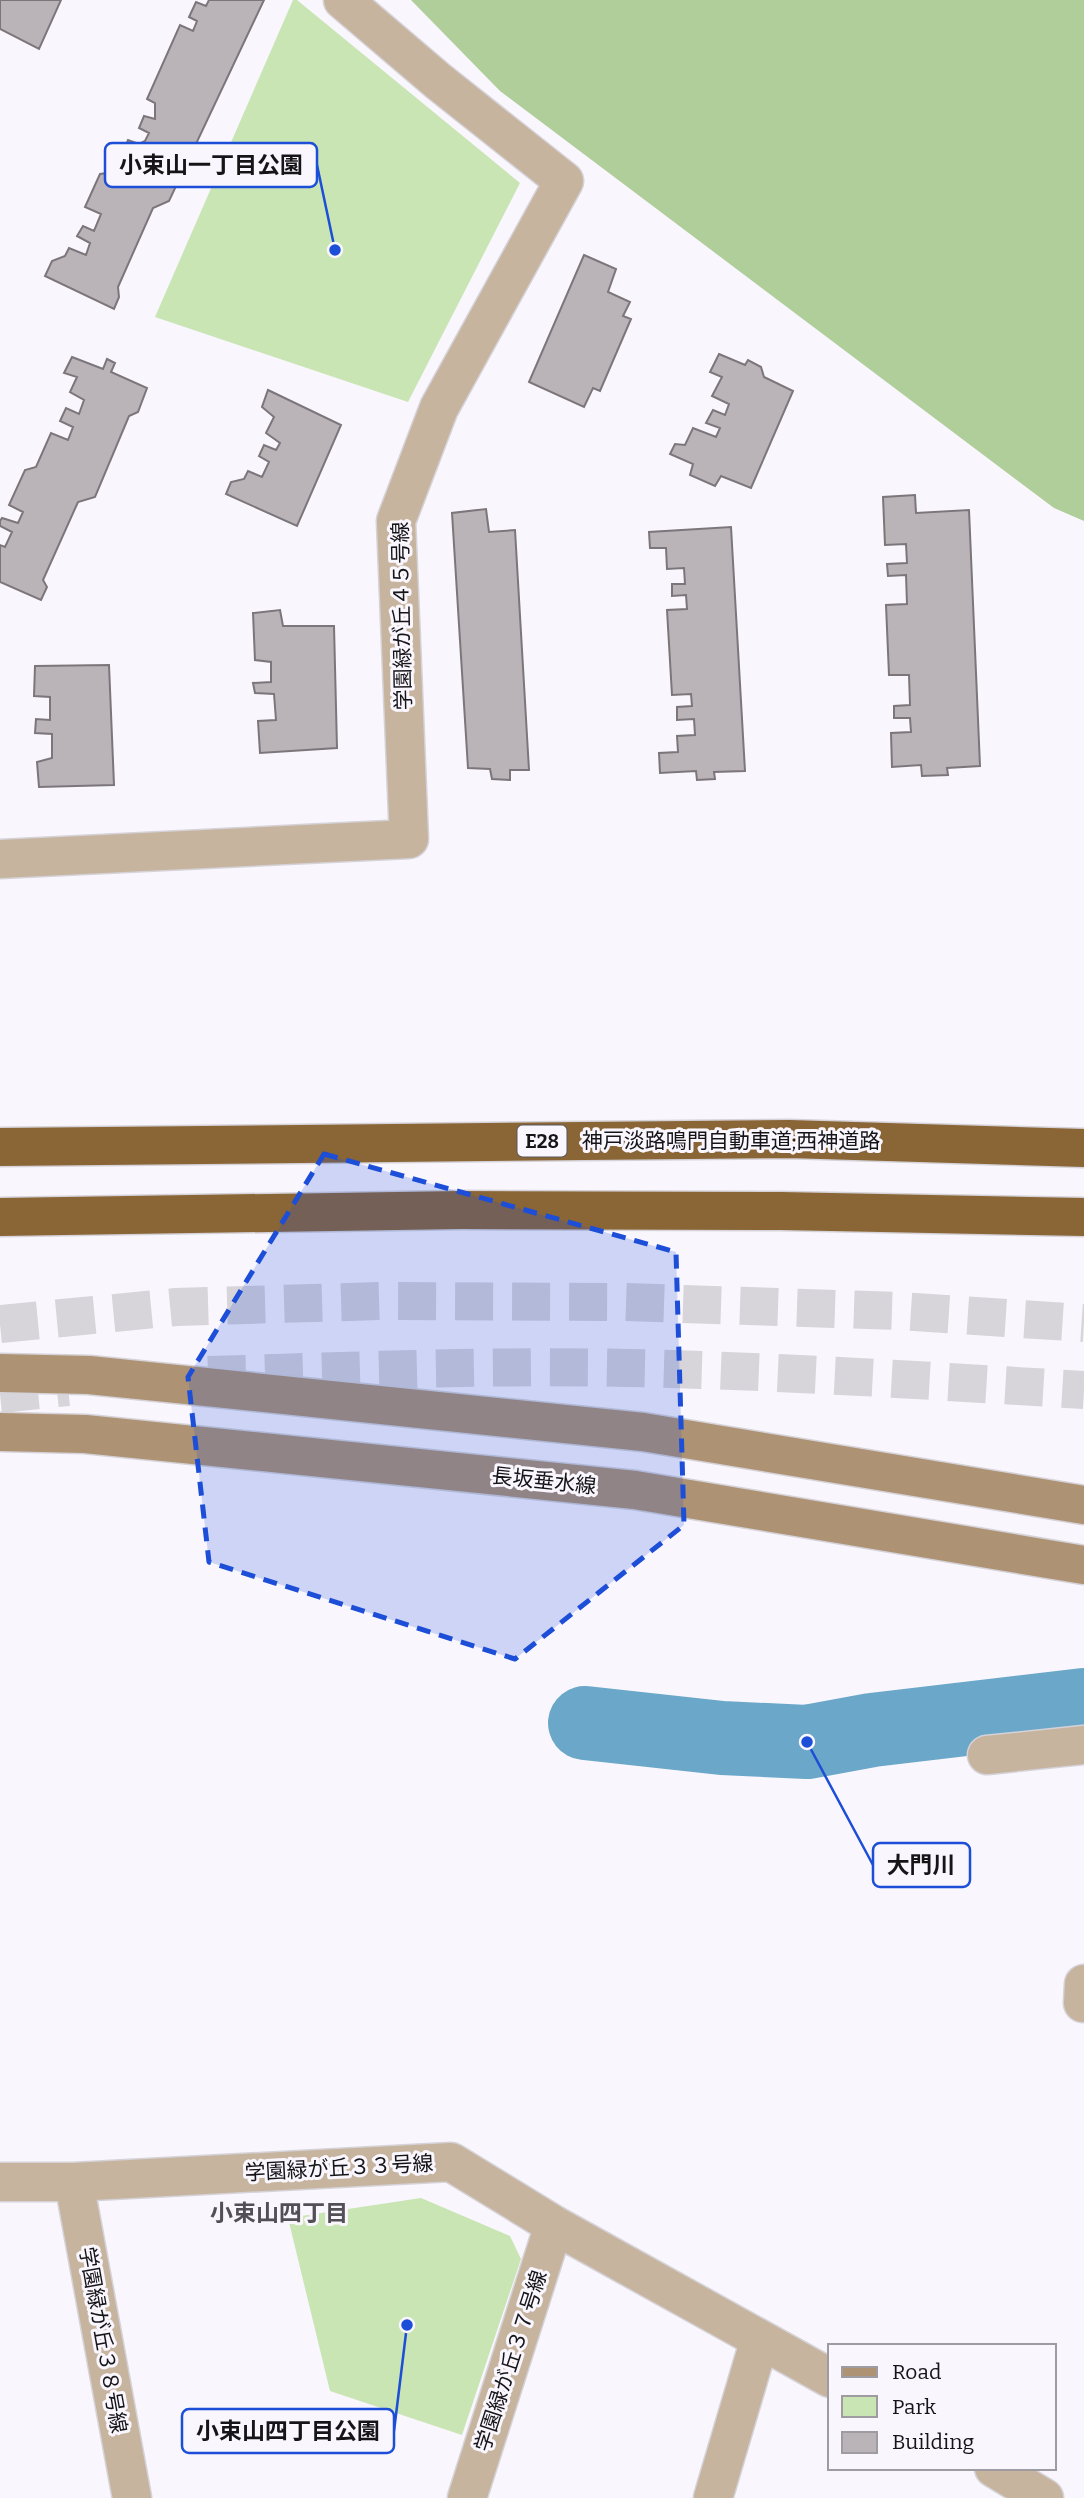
<svg xmlns="http://www.w3.org/2000/svg" width="1084" height="2498" font-family="Bitter,'Noto Sans JP',serif">
	<style>
		.green { fill: #c8e5b3 }
		.forest { fill: #afce99 }
		.lines { fill: none; stroke-linecap: round; stroke-linejoin: round }
		.river { stroke: #6aa7c8; stroke-width: 74 }
		.building { fill: #bab4b9; stroke: #7c767b; stroke-width: 2 }
		.highway-tunnel { stroke: #d7d4da; stroke-width: 38; stroke-dasharray: 38 19; stroke-linecap: butt }
		.street-casing { stroke: #d5d2d8; stroke-width: 41 }
		.secondary-casing { stroke: #d5d2d8; stroke-width: 41 }
		.highway-casing { stroke: #d5d2d8; stroke-width: 41 }
		.street { stroke: #c6b49e; stroke-width: 38 }
		.secondary { stroke: #ad9273; stroke-width: 38 }
		.highway { stroke: #8a6536; stroke-width: 38 }
		.marked { fill: #1d4ed8; fill-opacity: 0.2; stroke: #1d4ed8; stroke-width: 5; stroke-dasharray: 14 9; stroke-linejoin: round }
		.labels { text-anchor: middle; stroke-width: 6; stroke-linejoin: round; paint-order: stroke }
		.shield { fill: #f9f6fd; stroke: #59585c; stroke-width: 2 }
		.shield-label { font-size: 19px; font-weight: bold; fill: #151417 }
		.street-label { font-size: 21px; fill: #151417; stroke: #f9f6fd }
		.neighbourhood-label { font-size: 23px; font-weight: bold; fill: #524f55; stroke: #f9f6fd }
		.leader { fill: none; stroke: #1d4ed8; stroke-width: 2.5 }
		.callout-dot { fill: #1d4ed8; stroke: #f9f6fd; stroke-width: 2.5 }
		.callout { fill: #f9f6fd; stroke: #1d4ed8; stroke-width: 2.5 }
		.callout-label { font-size: 23px; text-anchor: middle; font-weight: bold; fill: #151417 }
	</style>
	<rect width="100%" height="100%" fill="#f9f6fd"/>
	<path class="green" d="M293,0H297L520,183L408,402L155,317Z
		M421,2198L510,2236L521,2259L462,2435L330,2391L288,2218Z"/>
	<path class="forest" d="M411,0H1084V521L1054,508L500,91Z"/>
	<g class="lines">
		<path class="river" d="M585,1723L722,1738L807,1742L872,1730L1084,1705"/>
	</g>
	<path class="building" d="M0,0H61L39,49L0,29Z
		M209,0H264L169,201L153,208L118,287L119,297L114,309L45,276L52,261L65,256L69,248L86,255L90,243L77,236L83,226L94,231L101,214L85,207L100,174L115,172L128,140L139,144L145,141L149,133L139,128L144,116L155,119V103L147,99L180,25L193,31L197,21L189,17L196,2L206,6Z
		M584,255L616,269L608,292L630,302L623,316L631,319L600,391L593,388L584,407L529,382Z
		M719,354L745,365L748,360L761,367L764,377L793,391L751,488L721,476L715,486L690,475L693,464L670,454L675,444L685,445L693,428L716,437L720,428L706,423L713,410L725,415L729,404L712,396L722,377L710,372Z
		M72,357L103,369L107,359L115,363L111,372L147,388L138,412L129,416L95,497L78,502L43,580L47,587L41,600L0,582V545L5,547L12,532L0,526V521L2,518L18,523L23,512L9,505L25,470L36,467L51,433L68,440L73,427L60,421L66,408L79,414L84,400L70,392L77,377L64,373Z
		M268,390L341,425L297,526L226,494L231,482L244,479L248,471L262,477L269,462L259,456L264,445L276,450L280,443L266,433L274,417L262,407Z
		M915,495L916,513L969,510L980,766L947,768L948,775L922,776L921,765L892,767L891,733L911,732L910,718H894V706L910,705L909,675H889L886,605L907,604L906,575L888,576L887,564L907,563L906,544L885,545L883,497Z
		M486,509L489,532L515,530L529,770H510V780L492,779L490,769L468,768L452,513Z
		M731,527L745,771L714,772L715,779L697,780L696,771L660,773L659,753L678,752L677,736L695,735L694,719L677,720V707L692,706L691,694L672,695L667,610L687,609L686,595L672,596V584H685L684,568L667,569L666,548H650L649,532Z
		M280,610L283,626H334L337,748L260,753L258,721L276,720L274,694L255,693L253,683L271,682V662L255,660L253,613Z
		M109,665L114,785L39,787L37,762L52,758V734L35,733L36,719L50,720V697L34,696L35,666Z"/>
	<g class="lines">
		<path class="highway-tunnel" d="M0,1324L176,1307L380,1301L626,1302L898,1311L1084,1323
			M208,1375C348,1371 488,1365 628,1368C780,1371 932,1381 1084,1390
			M0,1394L68,1387"/>
		<g class="street-casing">
			<path id="street" d="M0,859L409,839L396,521L439,408L564,181L438,81L343,0
				M987,1755L1084,1745
				M1083,2003L1084,1984
				M0,2182H74L451,2162L554,2225L830,2378
				M74,2182L132,2498
				M994,2468L1044,2498
				M467,2498L554,2225
				M713,2498L760,2339"/>
		</g>
		<g class="secondary-casing">
			<path id="secondary" d="M0,1373L89,1375L643,1432L1084,1505
				M0,1432L85,1434L635,1490L1084,1565"/>
		</g>
		<g class="highway-casing">
			<path id="highway" d="M0,1147L789,1139L1084,1148
				M0,1217L460,1210L781,1211L1084,1217"/>
		</g>
		<use href="#street" class="street"/>
		<use href="#secondary" class="secondary"/>
		<use href="#highway" class="highway"/>
	</g>
	<path class="marked" d="M324,1154L676,1252L684,1525L515,1659L209,1562L188,1377Z"/>
	<g class="labels">
		<rect class="shield" x="517.5" y="1125.5" width="49" height="31" rx="5"/>
		<g class="shield-label">
			<text x="542" y="1148">E28</text>
		</g>
		<g class="street-label">
			<text transform="translate(402 616) rotate(-91)" y="7">学園緑が丘４５号線</text>
			<text x="731" y="1148">神戸淡路鳴門自動車道;西神道路</text>
			<text transform="translate(544 1481) rotate(6)" y="7">長坂垂水線</text>
			<text transform="translate(339 2168) rotate(-3)" y="7">学園緑が丘３３号線</text>
			<text transform="translate(103 2340) rotate(80)" y="7">学園緑が丘３８号線</text>
			<text transform="translate(511 2361) rotate(-72)" y="7">学園緑が丘３７号線</text>
		</g>
		<g class="neighbourhood-label">
			<text x="279" y="2221">小束山四丁目</text>
		</g>
	</g>
	<path class="leader" d="M335 250L317 165M807 1742L873 1865M407 2325L394 2431"/>
	<g class="callout-dot">
		<circle cx="335" cy="250" r="7"/>
		<circle cx="807" cy="1742" r="7"/>
		<circle cx="407" cy="2325" r="7"/>
	</g>
	<g class="callout">
		<rect x="105" y="143" width="212" height="44" rx="7"/>
		<rect x="873" y="1843" width="97" height="44" rx="7"/>
		<rect x="182" y="2409" width="212" height="44" rx="7"/>
	</g>
	<g class="callout-label">
		<text x="211" y="173">小束山一丁目公園</text>
		<text x="921" y="1873">大門川</text>
		<text x="288" y="2439">小束山四丁目公園</text>
	</g>
	<rect x="828" y="2344" width="228" height="126" fill="#f9f6fd" stroke="#9e9ca1" stroke-width="2"/>
	<rect x="842" y="2367" width="35" height="10" fill="#ad9273" stroke="#9e9ca1" stroke-width="2"/>
	<text x="892" y="2379" font-size="21" fill="#151417">Road</text>
	<rect x="842" y="2396" width="35" height="21" fill="#c8e5b3" stroke="#9e9ca1" stroke-width="2"/>
	<text x="892" y="2414" font-size="21" fill="#151417">Park</text>
	<rect x="842" y="2432" width="35" height="21" fill="#bab4b9" stroke="#9e9ca1" stroke-width="2"/>
	<text x="892" y="2449" font-size="21" fill="#151417">Building</text>
</svg>
